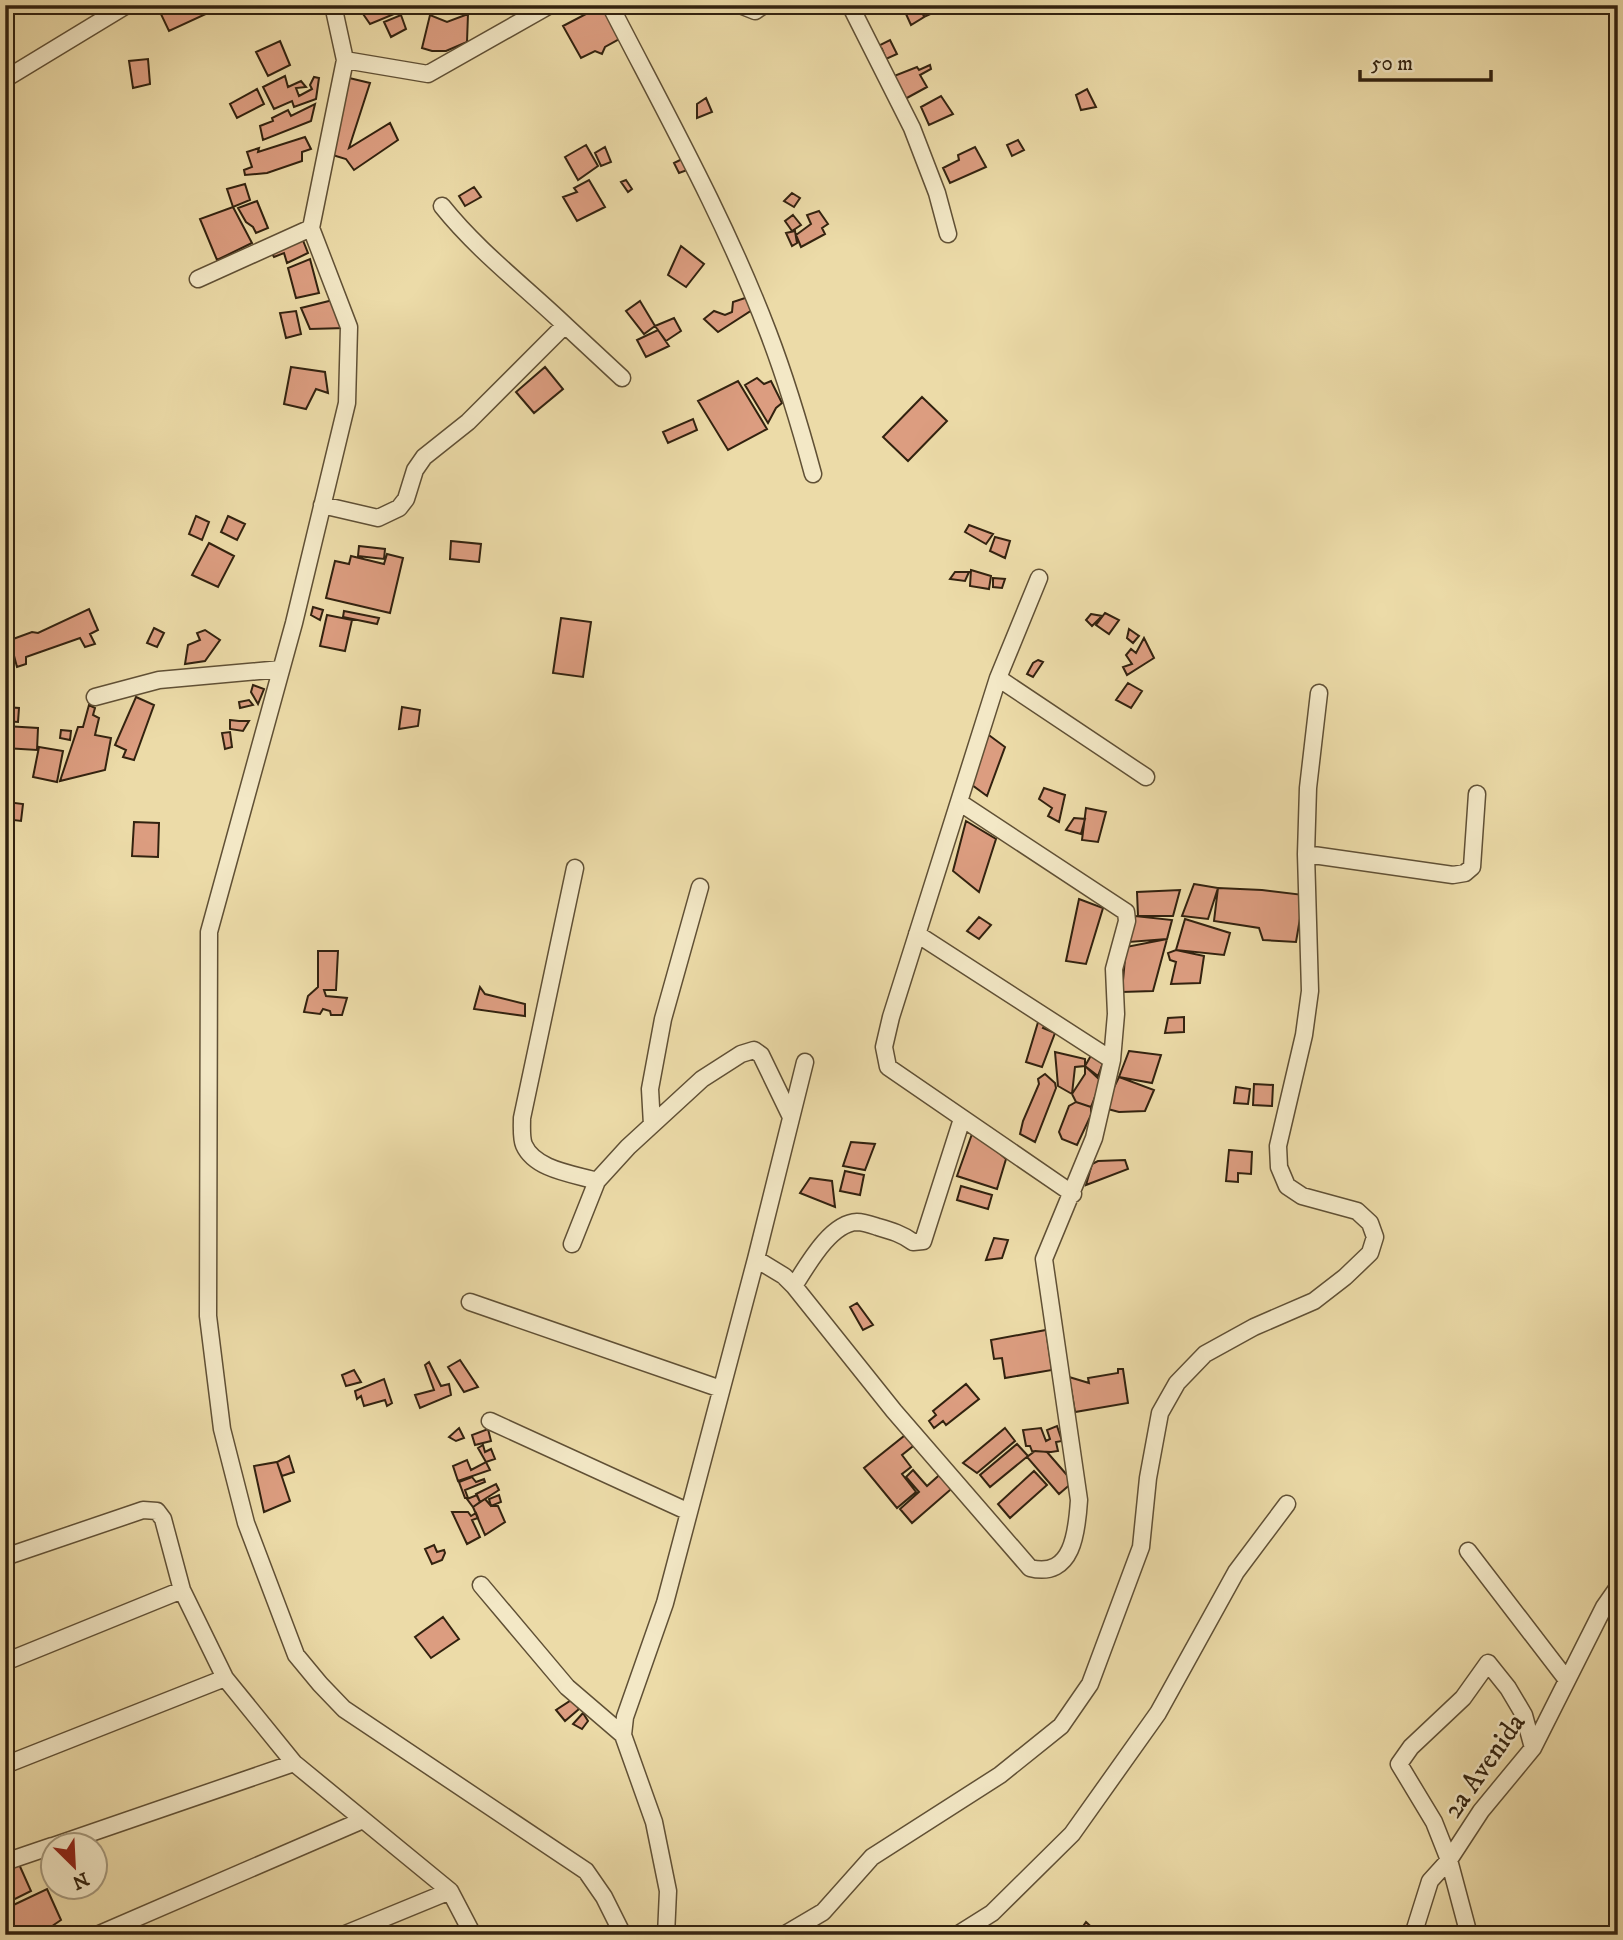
<svg xmlns="http://www.w3.org/2000/svg" width="1623" height="1940" font-family="'IM FELL DW Pica',serif">
	<style>
		.building { fill: #dc9d80; stroke: #32220f; stroke-width: 2 }
		.lines { fill: none; stroke-linecap: round; stroke-linejoin: round }
		.minor-casing { stroke: #605035; stroke-width: 19 }
		.minor { stroke: #f3e8c6; stroke-width: 16 }
		.labels { text-anchor: middle; stroke-width: 5; stroke-linejoin: round; paint-order: stroke }
		.street-label { font-size: 28px; fill: #32220f; stroke: #f3e8c6 }
	</style>
	<rect width="100%" height="100%" fill="#ecdba8"/>
	<filter id="stains"><feTurbulence type="fractalNoise" baseFrequency=".00286" numOctaves="4"/><feColorMatrix values="0 0 0 0 .2 0 0 0 0 .09 0 0 0 0 .02 0 0 0 .5 -.17"/></filter>
	<radialGradient id="worn" r=".72"><stop offset=".6" stop-color="#630" stop-opacity="0"/><stop offset="1" stop-color="#630" stop-opacity=".3"/></radialGradient>
	<path class="building" d="M168,5H205L208,13L169,31L159,10Z
		M374,5H396L399,12L370,24L361,11Z
		M603,5L621,38L605,47L602,54L595,51L581,58L563,26Z
		M942,5L944,8L924,17L920,6Z
		M921,8L924,17L911,25L906,14Z
		M468,14L467,42L446,51H432L422,48L430,15L447,22Z
		M401,15L406,29L391,37L384,22Z
		M890,40L897,54L886,59L882,49L879,51L876,47Z
		M280,41L290,65L268,76L256,52Z
		M148,59L150,84L133,88L129,61Z
		M930,65L931,69L920,75L927,87L905,99L894,76L917,67L919,70Z
		M285,76L288,87L301,81L306,87L296,88L299,96L312,89L310,85L314,77L319,78L316,99L294,107L292,101L274,109L263,87Z
		M345,77L370,83L349,148L390,123L398,140L354,170L346,159L326,153Z
		M257,89L264,104L237,118L230,104Z
		M1087,89L1096,107L1081,110L1076,95Z
		M941,96L953,114L929,125L921,107Z
		M706,98L712,112L697,118V104Z
		M315,104L311,121L263,140L260,126L273,121L272,118L288,110L291,116Z
		M305,137L311,149L302,152V161L267,173L245,175L244,170L252,167L247,152L259,148L258,152Z
		M1018,140L1024,150L1012,156L1007,145Z
		M586,145L598,166L578,180L565,157Z
		M605,147L611,162L601,166L595,153Z
		M975,147L986,167L950,183L943,168L959,160L958,155Z
		M684,158L690,169L679,173L674,163Z
		M589,180L605,207L577,221L563,197L577,192L574,188Z
		M626,180L632,189L628,192L621,182Z
		M245,184L250,200L233,207L227,189Z
		M474,187L481,197L465,206L459,196Z
		M792,193L800,198L794,207L784,201Z
		M257,201L268,228L256,233L253,227L246,222L238,208Z
		M233,207L252,243L217,260L200,219Z
		M819,211L828,224L822,228L825,234L801,247L796,235L811,224L807,215Z
		M793,215L801,225L792,231L785,221Z
		M795,231L797,243L792,246L786,233Z
		M302,238L308,253L287,263L284,253L274,257L271,252Z
		M681,246L704,264L686,287L668,275Z
		M310,259L319,293L296,298L288,268Z
		M748,297L752,310L718,332L704,319L714,311L725,315L732,312L733,302Z
		M337,299L345,328L310,329L301,308Z
		M640,301L655,326L644,334L626,311Z
		M296,311L301,334L286,338L280,313Z
		M674,318L681,331L666,341L655,326Z
		M658,330L669,346L646,357L637,340Z
		M291,367L325,372L328,393L316,389L306,409L284,404Z
		M545,367L563,389L534,413L516,392Z
		M757,378L764,384L771,381L782,403L776,408L768,423L745,385Z
		M738,381L767,429L728,450L698,401Z
		M922,397L947,421L908,461L883,437Z
		M693,419L697,430L668,443L663,432Z
		M196,516L209,522L202,540L189,534Z
		M228,516L245,524L237,540L221,532Z
		M969,525L993,534L986,544L965,532Z
		M995,537L1010,541L1005,558L990,551Z
		M451,541L481,544L479,562L450,559Z
		M209,543L234,556L218,587L192,575Z
		M359,546L385,549L384,559L358,556Z
		M387,554L403,558L390,613L326,598L335,561L349,564L351,556L384,564Z
		M971,570L991,576L989,589L970,586Z
		M955,572H969L965,581L950,579Z
		M993,578L1005,579L1002,588L993,587Z
		M313,607L323,610L320,620L311,615Z
		M89,609L98,630L90,634L95,644L85,647L80,638L26,657V664L17,667L13,652V639L32,632L38,633Z
		M344,611L379,618L377,624L343,617Z
		M1105,613L1119,620L1109,634L1096,625Z
		M1091,614L1102,616L1092,626L1086,620Z
		M327,615L352,620L345,651L320,646Z
		M561,618L591,622L583,677L553,673Z
		M154,628L164,633L157,647L147,643Z
		M5,629H10L9,663L5,662Z
		M1129,629L1139,636L1133,643L1127,638Z
		M205,630L220,640L205,661L185,664L188,645L200,640L197,633Z
		M1144,638L1154,658L1127,675L1123,667L1132,664L1126,655L1131,649L1136,653Z
		M1038,660L1043,662L1033,677L1027,674L1033,663Z
		M1128,683L1142,691L1131,708L1116,700Z
		M253,685L264,689L258,704L251,692Z
		M136,697L154,705L134,760L123,757L126,750L115,745Z
		M249,700L253,705L240,708L239,702Z
		M89,705L95,708L93,715L99,718L95,735L111,738L105,770L60,781L78,727H83Z
		M5,707L19,708L18,722L5,721Z
		M402,707L420,710L418,726L399,729Z
		M230,720L239,721H249L243,731L230,729Z
		M5,726L38,728L37,750L5,748Z
		M61,730L71,731L70,740L60,738Z
		M982,730L1005,747L987,796L968,782Z
		M230,732L232,747L225,749L222,733Z
		M39,747L63,751L57,782L33,777Z
		M5,782H9L10,799H5Z
		M1044,788L1065,795L1059,822L1048,816L1052,808L1039,799Z
		M7,802L23,804L21,821L5,819Z
		M1086,808L1106,812L1098,842L1082,840Z
		M1074,818L1085,819L1081,834L1066,830Z
		M966,821L996,839L979,892L953,871Z
		M134,822L159,823L158,857L132,856Z
		M1194,884L1218,888L1208,919L1182,916Z
		M1218,888L1262,890L1304,895L1296,942L1263,940L1259,928L1214,921Z
		M1180,890L1173,916H1138L1137,892Z
		M1079,899L1103,908L1086,964L1066,961Z
		M1135,916L1172,920L1167,939L1129,942Z
		M979,917L991,925L979,939L967,931Z
		M1185,919L1230,933L1224,955L1176,950Z
		M1167,939L1153,991L1122,992L1126,947Z
		M1176,950L1204,956L1200,983L1171,984L1176,962L1170,960L1168,953Z
		M318,951H338L336,990H324L326,996L347,998L342,1015H331L330,1011L323,1009L320,1014L304,1012L308,996L318,987Z
		M480,987L485,994L525,1004V1016L474,1009Z
		M1184,1017V1032L1165,1033L1168,1018Z
		M1039,1019L1047,1021L1043,1028L1055,1033L1042,1067L1026,1062Z
		M1129,1051L1161,1055L1152,1083L1119,1077Z
		M1055,1052L1085,1059V1066L1075,1067L1072,1094L1058,1086Z
		M1093,1052L1104,1060L1098,1076L1085,1066Z
		M1085,1066L1101,1081L1091,1107L1076,1102L1072,1094L1085,1074Z
		M1045,1074L1055,1083L1056,1088L1035,1142L1020,1134L1023,1121L1039,1084L1038,1079Z
		M1119,1077L1154,1090L1145,1111L1119,1112L1104,1108Z
		M1254,1084L1273,1085L1272,1106L1253,1105Z
		M1236,1087L1250,1089L1248,1104L1234,1103Z
		M1076,1102L1091,1107V1115L1077,1145L1062,1139L1059,1132L1069,1106Z
		M972,1134L981,1137L1006,1159L997,1189L957,1176Z
		M851,1142L875,1144L865,1170L843,1166Z
		M1229,1150L1252,1152L1251,1174L1238,1173V1182L1226,1181Z
		M1125,1160L1128,1169L1086,1185L1092,1164L1098,1161Z
		M845,1171L864,1175L860,1195L840,1191Z
		M810,1178L832,1181L835,1207L800,1193Z
		M961,1186L992,1195L988,1209L957,1200Z
		M994,1238L1008,1240L1002,1258L986,1260Z
		M857,1303L873,1325L863,1330L850,1307Z
		M1046,1330L1052,1370L1005,1378L1002,1358L994,1359L991,1340Z
		M460,1360L478,1387L464,1392L448,1367Z
		M429,1362L441,1386L449,1384L451,1395L420,1408L415,1395L434,1390L425,1365Z
		M1118,1369H1123L1128,1403L1075,1412L1069,1377L1089,1383L1088,1378L1118,1373Z
		M354,1370L361,1382L346,1386L342,1375Z
		M384,1379L392,1403L387,1406L385,1400L364,1406L361,1396L357,1399L355,1391Z
		M966,1384L979,1399L946,1425L943,1421L934,1428L929,1421L936,1415L933,1411Z
		M1057,1426L1062,1441L1056,1442L1058,1451L1051,1452L1032,1451L1030,1446H1026L1023,1430L1041,1428L1046,1441L1050,1439L1047,1430Z
		M459,1428L464,1438L456,1441L449,1437Z
		M1005,1428L1015,1441L977,1473L963,1463Z
		M488,1429L491,1441L475,1445L472,1435Z
		M909,1432L917,1443L902,1455L911,1467L902,1474L916,1492L897,1508L864,1468Z
		M1017,1444L1028,1456L990,1487L980,1475Z
		M483,1445L485,1452L491,1449L495,1459L486,1462L478,1448Z
		M1035,1451L1047,1452L1073,1482L1059,1494L1027,1457Z
		M289,1456L294,1472L282,1476L277,1462Z
		M467,1460L471,1470L486,1462L490,1470L458,1481L453,1466Z
		M277,1462L290,1501L264,1512L254,1466Z
		M913,1470L927,1486L945,1470L957,1484L912,1523L900,1509L919,1492L906,1477Z
		M1034,1471L1047,1485L1010,1518L998,1504Z
		M472,1477L476,1482L484,1479L485,1482L465,1490L468,1498H465L459,1482Z
		M496,1484L499,1490L480,1502L476,1494Z
		M477,1495L480,1502L473,1507L467,1499Z
		M499,1495L501,1502L491,1506L489,1499Z
		M485,1499L491,1506H498L505,1522L485,1535L473,1507Z
		M452,1512H468L471,1516L476,1513L478,1518L472,1520L480,1537L467,1544Z
		M434,1545L437,1552L444,1550L445,1553L442,1560L432,1564L425,1549Z
		M443,1617L459,1639L431,1658L415,1637Z
		M573,1699L579,1709L565,1721L556,1710Z
		M583,1713L588,1721L582,1729L573,1724Z
		M18,1862L31,1891L5,1904V1867Z
		M47,1889L61,1920L39,1935H5V1909Z
		M1086,1922L1100,1935H1077Z"/>
	<g class="lines">
		<g class="minor-casing">
			<path id="minor" d="M333,5L345,60L311,228L349,327L347,403L294,623L209,932L208,1316L222,1429L246,1523L296,1655L320,1684L344,1709L586,1871L604,1897L623,1935
				M610,5C665,112 725,219 768,332C786,379 800,426 813,474
				M740,5L755,11L764,5
				M850,5L912,128L937,193L948,234
				M345,60L428,74L550,5
				M5,68L10,76L127,5
				M442,206C478,251 523,285 565,325
				M198,279L311,228
				M322,505L378,518L399,508L406,499L415,470L424,457L468,422L565,325L622,378
				M1039,578L998,678L891,1017L884,1047L888,1067L1073,1194
				M998,678L1146,777
				M95,697L159,680L281,669
				M1306,854L1453,875L1465,873L1472,867L1477,794
				M575,868L522,1118C522,1126 521,1138 524,1145C535,1170 574,1174 597,1181
				M917,934L1112,1060
				M652,1125L650,1089L663,1019L700,887
				M572,1244L597,1181L628,1147L702,1079L741,1054L754,1050L761,1055L791,1117
				M756,1259L784,1276L794,1286L894,1411L1030,1568C1073,1579 1077,1531 1079,1500L1044,1259L1094,1138L1112,1060L1116,1014L1114,969L1127,921L1126,912L959,802
				M794,1286C807,1266 830,1223 857,1222C864,1222 872,1225 878,1227C892,1231 902,1234 913,1242L923,1241L962,1119
				M470,1302L721,1389
				M490,1421L689,1512
				M1468,1551L1567,1680
				M5,1557L143,1510L157,1511L163,1519L182,1590L225,1678L294,1763L450,1891L473,1935
				M481,1585L567,1687L623,1735
				M5,1662L182,1590
				M5,1765L225,1678
				M53,1846L294,1763
				M5,1862L52,1846
				M97,1935L363,1820
				M343,1935L450,1891
				M666,1935L668,1891L654,1822L623,1735L625,1717L665,1603L756,1259L805,1062
				M784,1935L823,1912L872,1857L1000,1775L1061,1726L1090,1684L1141,1547L1148,1478L1160,1413L1177,1383L1205,1354L1254,1327L1314,1301L1345,1277L1370,1253L1375,1237L1370,1223L1357,1211L1302,1196L1287,1186L1279,1167L1278,1146L1304,1035L1310,991L1306,854L1308,788L1319,693
				M957,1935L992,1913L1072,1834L1158,1713L1236,1572L1287,1504
				M1413,1935L1430,1881L1449,1860L1481,1811L1533,1748L1604,1607L1618,1587
				M1469,1935L1449,1860L1434,1822L1399,1764L1411,1747L1463,1698L1488,1663L1508,1688L1524,1715L1533,1748"/>
		</g>
		<use href="#minor" class="minor"/>
	</g>
	<g class="labels">
		<g class="street-label">
			<text transform="translate(1483 1765) rotate(-55)" y="10">2a Avenida</text>
		</g>
	</g>
	<rect width="1623" height="1940" fill="none" stroke="#ecdba8" stroke-width="28"/>
	<rect x="7" y="7" width="1609" height="1926" fill="none" stroke="#32220f" stroke-width="3.5"/>
	<rect x="14" y="14" width="1595" height="1912" fill="none" stroke="#32220f" stroke-width="2"/>
	<g transform="translate(74 1866) rotate(156)"><circle r="33" fill="#f3e8c6" stroke="#a6997d" stroke-width="2"/>
	<path d="M0-5L12 26L0 18L-12 26Z" fill="#8f2418"/>
	<text y="-10" font-size="19" font-weight="bold" text-anchor="middle" fill="#32220f">N</text>
	</g>
	<path d="M1360 70v10h131v-10" fill="none" stroke="#32220f" stroke-width="3.5"/>
	<text x="1371" y="70" font-size="21" fill="#32220f" stroke="#f3e8c6" stroke-width="5" paint-order="stroke">50 m</text>
	<rect width="100%" height="100%" filter="url(#stains)"/>
	<rect width="100%" height="100%" fill="url(#worn)"/>
</svg>
